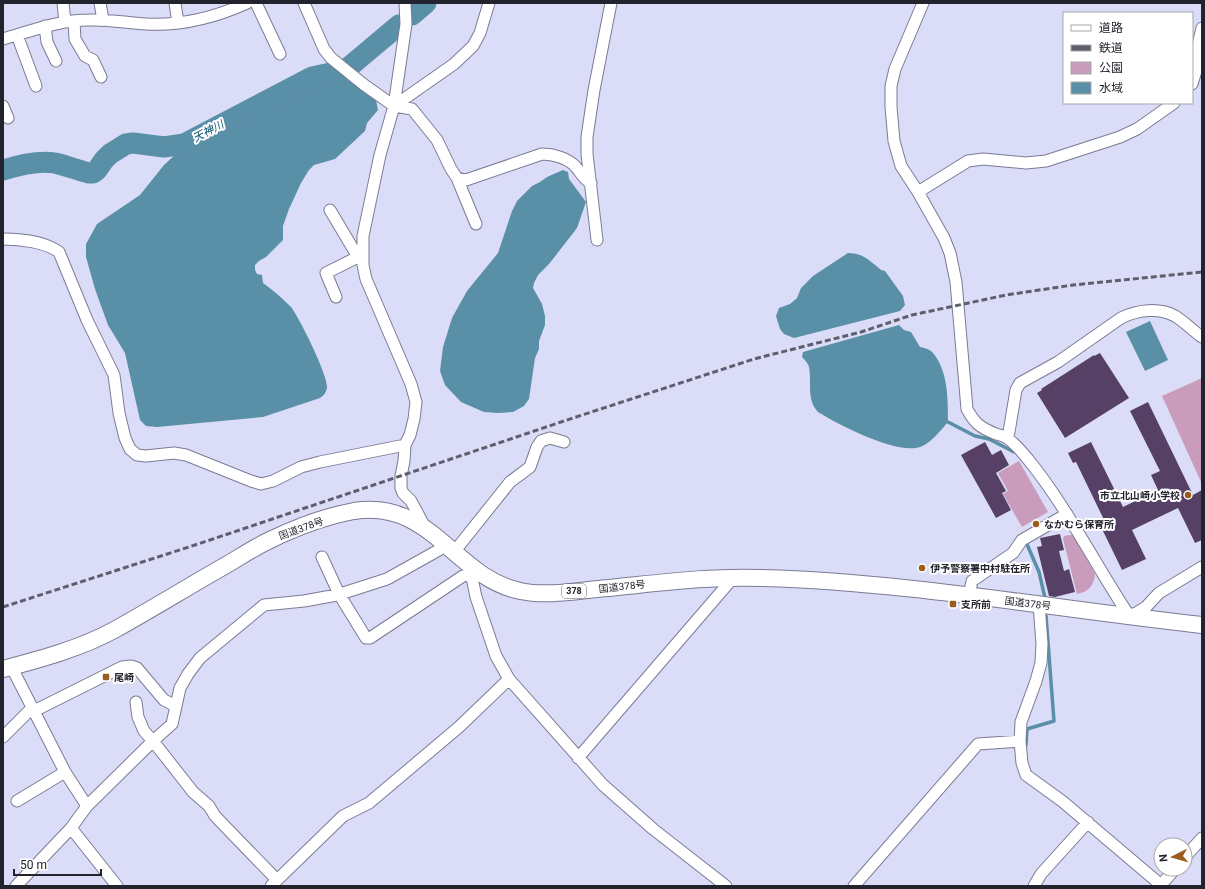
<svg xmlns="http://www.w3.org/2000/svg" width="1205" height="889" font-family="Roboto,'Noto Sans JP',sans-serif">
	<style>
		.green { fill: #c89cba }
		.water { fill: #598fa7 }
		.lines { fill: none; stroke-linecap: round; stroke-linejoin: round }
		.stream { stroke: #598fa7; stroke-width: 3.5 }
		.river { stroke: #598fa7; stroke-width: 21 }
		.building { fill: #574066 }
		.minor-casing { stroke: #7a7b94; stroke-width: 13 }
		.highway-casing { stroke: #7a7b94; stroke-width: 18 }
		.minor { stroke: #fff; stroke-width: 11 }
		.highway { stroke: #fff; stroke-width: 16 }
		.rail { stroke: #5e5f6e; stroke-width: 3; stroke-dasharray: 6 3; stroke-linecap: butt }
		.poi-dot { fill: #995d1f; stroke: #fff; stroke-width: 1.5 }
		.labels { text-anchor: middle; stroke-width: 4; stroke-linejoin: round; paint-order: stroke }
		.shield { fill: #fff; stroke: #64656b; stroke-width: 1 }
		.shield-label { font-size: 9px; font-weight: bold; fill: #22232c }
		.poi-label { font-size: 10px; font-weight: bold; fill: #22232c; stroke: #fff; text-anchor: start }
		.street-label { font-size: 10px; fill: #22232c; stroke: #fff }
		.water-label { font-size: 11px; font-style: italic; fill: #0a566f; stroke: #fff }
	</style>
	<rect width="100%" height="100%" fill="#dbdcf7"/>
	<path class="green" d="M1202,378V484L1162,396Z
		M1019,461L1048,512L1022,527L1003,494L1008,491L998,473Z
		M1069,535H1073L1095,574C1094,586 1088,592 1077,594L1063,539L1064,536Z"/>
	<path class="water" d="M341,75L376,100L378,110L367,123L365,131L335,159L314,165L309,170L301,183L289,209L283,226V240L266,257L259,261L255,265V270L257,274L262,275L263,283C273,290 282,298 291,307C299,317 329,377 327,388C326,393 323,396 320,398L263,417L157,427L146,426L140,420L125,353L108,325L95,289L86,257V244L97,224L140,195L164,165L177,153L311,81Z
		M563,170L568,172L569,179L586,202L577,228L549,264L538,275L534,283L533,288L542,304L545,316V325L539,341V349L535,358L529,399L524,406L513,412L498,413L484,412L461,402L445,385L440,371L443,347L452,318L467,291L498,253L512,211L517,201L532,186L540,182L547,177Z
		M848,253C863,253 870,261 881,270L885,271L903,296L905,305L900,311L794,338L784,334L780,329L776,316L779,308L790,304L797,298L801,288L813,276Z
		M1150,321L1168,360L1145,371L1126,332Z
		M899,325L904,330L911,332L920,347C924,348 929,349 932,352C948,369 948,399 948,422C940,431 931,443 920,447C897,455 839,425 818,412C806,400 812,383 809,367C808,363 805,360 802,357L803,352Z"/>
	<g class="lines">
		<path class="stream" d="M948,422L975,436L989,439L1014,452
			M1026,542L1039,572L1045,598
			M1026,745L1027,729L1054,721L1046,616"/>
		<path class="river" d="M412,15L426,3
			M3,170C19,165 38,160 55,163C67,166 78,170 89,173H93L97,170L104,160L110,154L126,144L133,143L164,147L184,144L312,77L340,71L349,67L399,25"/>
	</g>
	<path class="building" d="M1100,353L1129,398L1065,438L1037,393L1042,390L1041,389L1094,355V356Z
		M1148,402L1193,495L1202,490V540L1195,543L1178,508L1132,530L1146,559L1122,570L1103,531L1108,528L1076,462L1073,463L1068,453L1091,442L1123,507L1158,490L1151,475L1160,471L1130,411Z
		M985,442L992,455L1001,450L1009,465L996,473L1006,491L1002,493L1011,510L996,518L961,455Z
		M1060,534L1064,550L1059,551L1064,571L1069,569L1075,592L1055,597L1049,596L1037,547L1042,546L1040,538Z"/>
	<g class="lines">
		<g class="minor-casing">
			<path id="minor" d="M63,3L65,22
				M100,3L103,20
				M175,3L178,23
				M256,3L280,54
				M304,3L324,49L331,58L363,84L394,106L412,109L437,140L451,169L457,178L466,180L542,154C553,154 568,158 576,167C581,173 583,179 591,183
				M405,3L406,24L394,106L380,155L363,236V265L366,279L411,384L416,402L414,419L410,435L405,445L404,461L401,476V488L403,493L411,501L418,514L424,526
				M923,3L895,69L891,86V107L894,141L901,166L918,192L944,238L950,253L956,282L967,409C975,424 981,428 996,434C1000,435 1004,436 1007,438C1017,445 1024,454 1031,463C1069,511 1096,566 1130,617L1146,607L1159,593L1202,567
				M74,21L75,39L85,56L93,60L101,77
				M45,26L47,42L56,61
				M17,35L36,86
				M3,39C31,31 59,20 89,20C108,19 127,23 146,24C180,26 216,17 247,3
				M1192,84L1196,71L1197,49L1202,28
				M3,106L8,118
				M394,106L454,64L473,46L480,33L489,3
				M457,178L476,224
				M918,192L968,161L983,159L1026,163L1046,161L1120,137L1137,129L1174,103
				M330,210L358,257
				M3,239C21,239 45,242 59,252L87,320L114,375L119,413L125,438L130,449L137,455L146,456L174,453L186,455L251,481L261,484L273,481L301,467L320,462L405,445
				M597,240L587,154V137L594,90L611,3
				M336,297L326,273L358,257H362
				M1007,438L1009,432L1016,390L1020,383L1058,362L1121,318C1137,310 1159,307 1175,316C1185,322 1193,331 1202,337
				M454,552L510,482L530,467L537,447L541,441L550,438L564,442
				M322,557L339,594L366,638H370L463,576L471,574
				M469,563L476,597L496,656L509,679L603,785L653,829L726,886
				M969,596L972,581L1013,553L1022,540L1067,514
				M1039,604L1042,644L1041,663L1036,681L1021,722L1020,741L1022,763L1026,775L1062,801L1161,885
				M11,666L65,772L87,806
				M136,702L138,717L144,731L153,741L193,792L209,806L215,816L277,880
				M34,711L122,667L131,666L137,668L164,700L176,706
				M3,737L32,708
				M578,758L733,578
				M17,801L65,772
				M71,828L117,886
				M1185,857L1202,838
				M16,886L71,828L87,806L153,741L172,724L180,688L188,674L200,658L264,605L304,601L337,595L387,579L446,546
				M271,886L343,816L369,803L459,727L509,679
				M854,886L978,744L1020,741
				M1034,886L1041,874L1088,822
				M1160,886L1175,869"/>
		</g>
		<g class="highway-casing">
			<path id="highway" d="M3,669C41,659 82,648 116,629C152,609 186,588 221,568C237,559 253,548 270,540C295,528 327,516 354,511C432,499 454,577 520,591C549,597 580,590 609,588C659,583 710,576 761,578C909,582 1055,609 1202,625"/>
		</g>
		<use href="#minor" class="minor"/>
		<use href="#highway" class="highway"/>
		<path class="rail" d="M3,607L195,545L573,418L754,359L861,332L912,315L1006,295L1073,285L1202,272"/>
	</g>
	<g class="poi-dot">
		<circle cx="1188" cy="495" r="4"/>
		<circle cx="1036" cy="524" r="4"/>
		<circle cx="922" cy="568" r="4"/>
		<rect x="949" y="600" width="8" height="8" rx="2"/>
		<rect x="102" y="673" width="8" height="8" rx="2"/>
	</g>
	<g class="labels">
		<rect class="shield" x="562" y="584" width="24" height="14" rx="3"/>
		<g class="shield-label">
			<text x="574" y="594">378</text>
		</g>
		<g class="poi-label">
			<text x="1180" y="499" text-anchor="end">市立北山崎小学校</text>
			<text x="1044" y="528">なかむら保育所</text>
			<text x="930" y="572">伊予警察署中村駐在所</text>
			<text x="961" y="608">支所前</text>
			<text x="114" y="681">尾崎</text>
		</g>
		<g class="street-label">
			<text transform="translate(301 528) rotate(-20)" y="4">国道378号</text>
			<text transform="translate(622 586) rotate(-6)" y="4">国道378号</text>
			<text transform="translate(1028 603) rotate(7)" y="4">国道378号</text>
		</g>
		<g class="water-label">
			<text transform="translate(208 131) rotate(-28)" y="4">天神川</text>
		</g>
	</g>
	<rect width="1205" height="889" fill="none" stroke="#22232c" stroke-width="8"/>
	<rect x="1063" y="12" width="130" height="92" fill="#ffffff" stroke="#a7a7ab"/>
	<rect x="1071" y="25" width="20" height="6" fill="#ffffff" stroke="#a7a7ab"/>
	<text x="1099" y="32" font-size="12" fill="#22232c">道路</text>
	<rect x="1071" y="45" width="20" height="6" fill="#5e5f6e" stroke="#a7a7ab"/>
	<text x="1099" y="52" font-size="12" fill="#22232c">鉄道</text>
	<rect x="1071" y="62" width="20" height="12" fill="#c89cba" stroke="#a7a7ab"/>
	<text x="1099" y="72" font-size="12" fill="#22232c">公園</text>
	<rect x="1071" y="82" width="20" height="12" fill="#598fa7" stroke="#a7a7ab"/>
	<text x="1099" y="92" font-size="12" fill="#22232c">水域</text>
	<g transform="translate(1173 857) rotate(264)"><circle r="19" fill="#ffffff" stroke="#a7a7ab"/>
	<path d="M0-3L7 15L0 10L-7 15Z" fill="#995d1f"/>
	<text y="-6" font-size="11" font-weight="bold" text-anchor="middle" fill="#22232c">N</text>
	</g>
	<path d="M14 869v6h87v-6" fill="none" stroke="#22232c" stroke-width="2"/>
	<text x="20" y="869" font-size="12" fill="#22232c" stroke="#ffffff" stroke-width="3" paint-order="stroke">50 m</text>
</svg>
